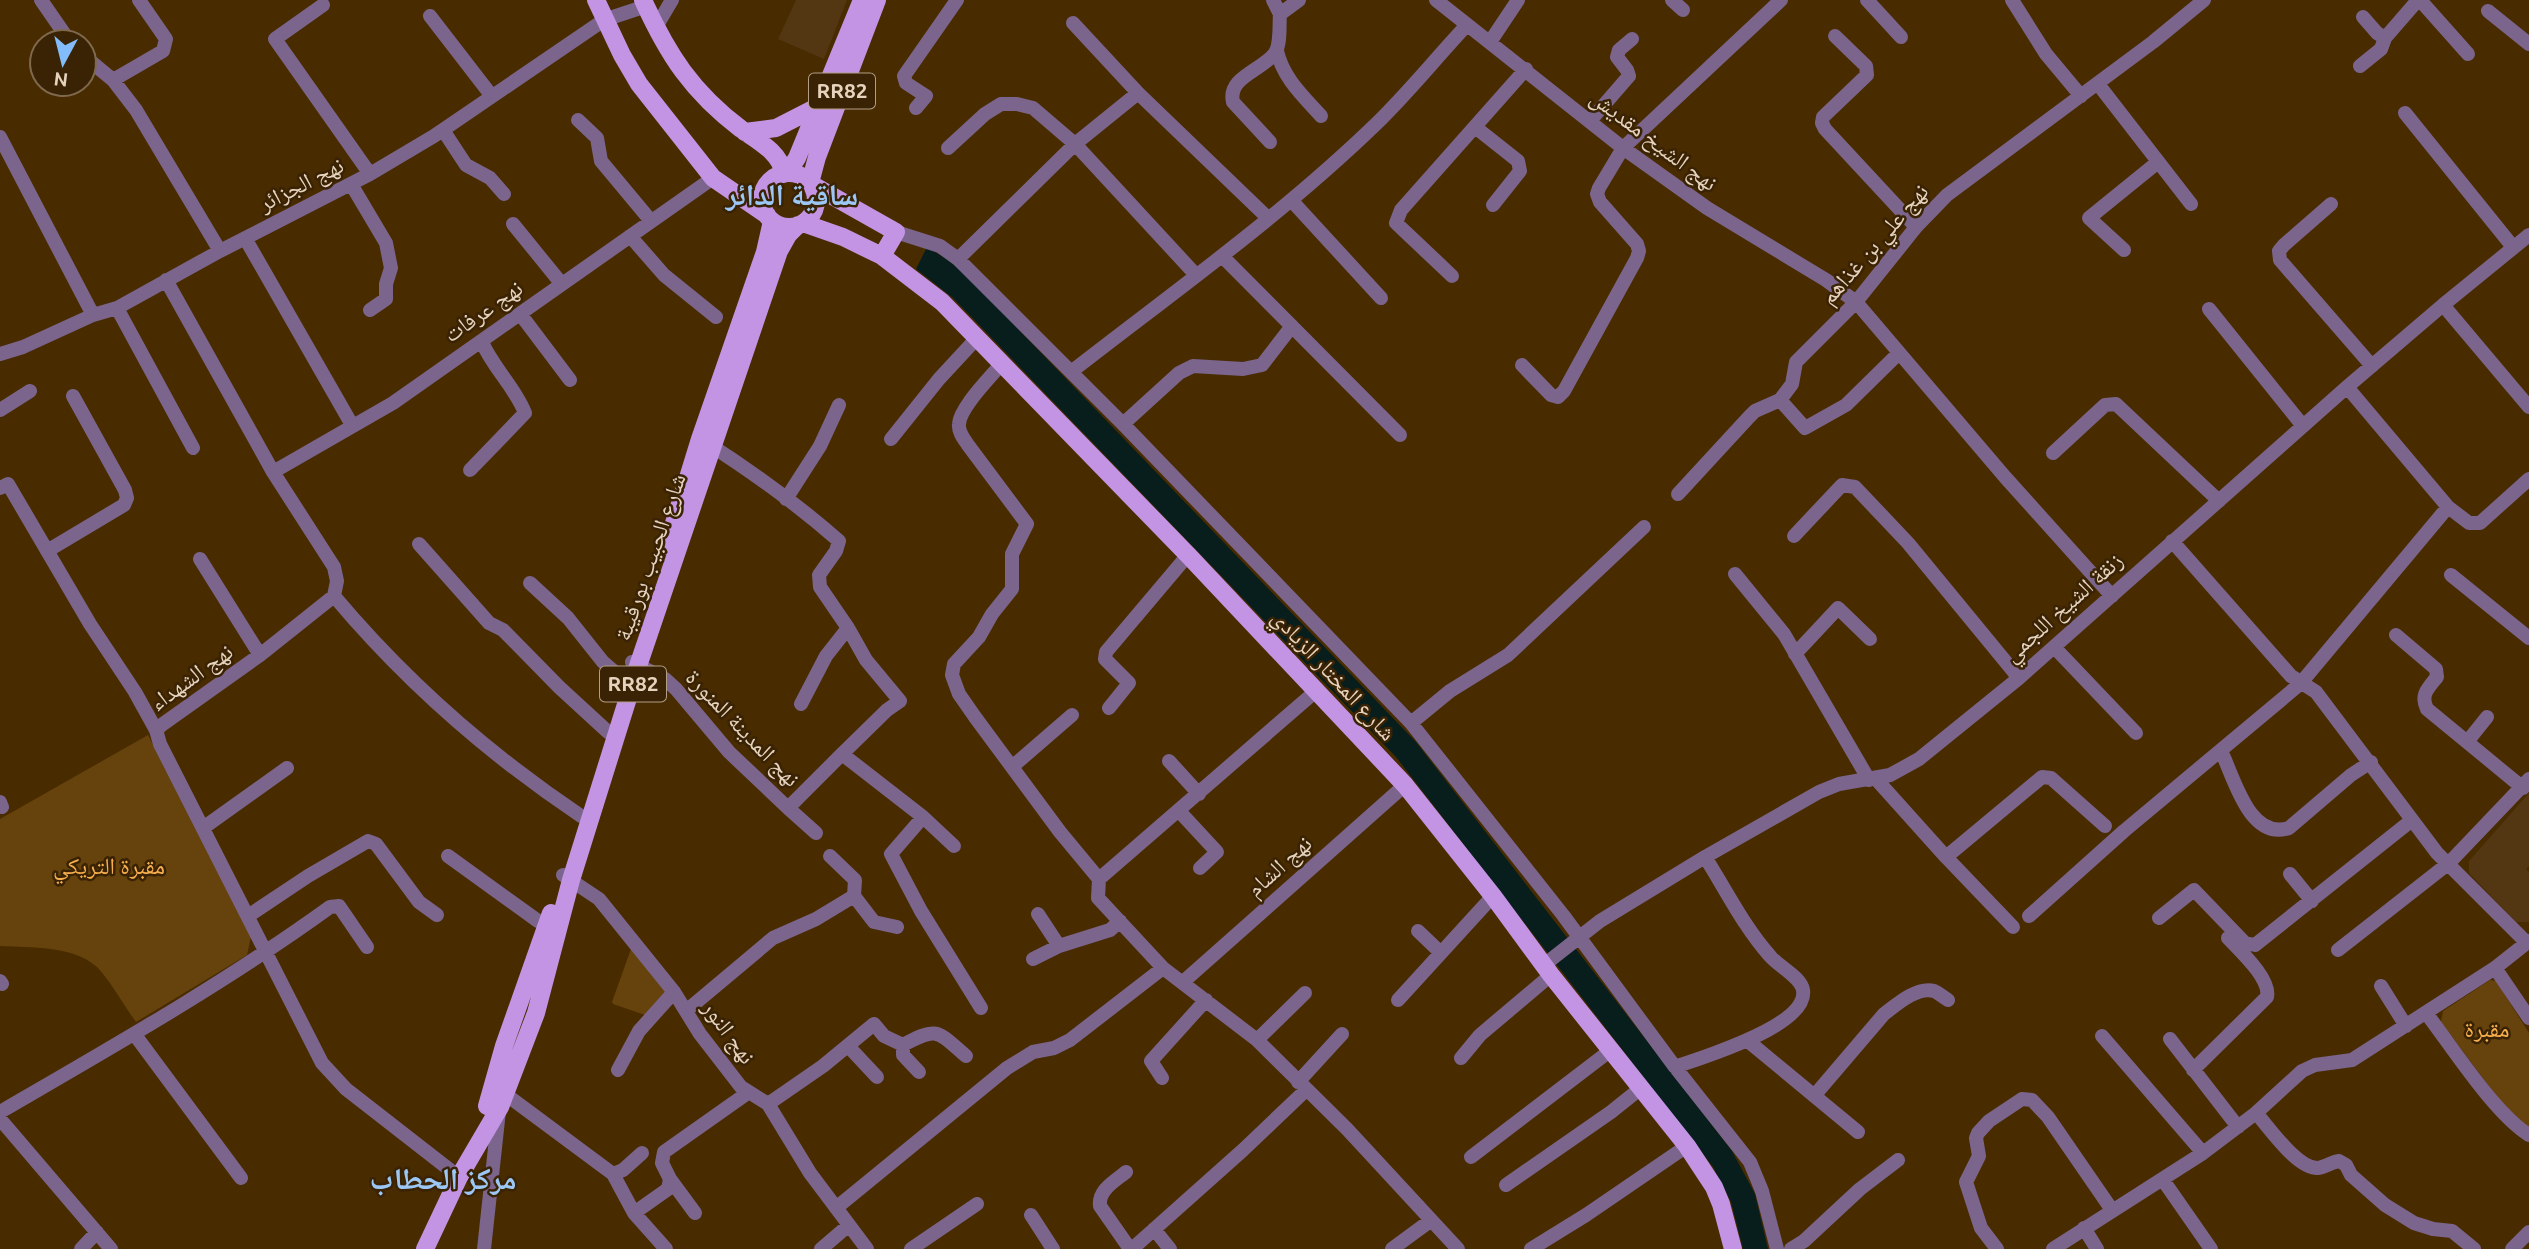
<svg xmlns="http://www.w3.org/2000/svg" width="2529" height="1249" font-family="Ubuntu,'Noto Naskh Arabic',sans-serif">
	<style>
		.built { fill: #523712 }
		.green { fill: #66420c }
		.water { fill: #071e1d }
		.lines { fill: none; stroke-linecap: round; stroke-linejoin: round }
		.minor { stroke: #7b658c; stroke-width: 14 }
		.major { stroke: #c494e4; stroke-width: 18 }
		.labels { text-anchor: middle; stroke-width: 5; stroke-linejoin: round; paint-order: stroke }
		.shield { fill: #3a2304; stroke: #b29e86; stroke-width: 2 }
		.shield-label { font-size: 21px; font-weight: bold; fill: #e6d3be }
		.street-label { font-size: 23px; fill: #e6d3be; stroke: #3a2304 }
		.park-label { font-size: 23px; fill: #f8af4e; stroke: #3a2304 }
		.district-label { font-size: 30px; font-weight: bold; fill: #9cc7f5; stroke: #3a2304 }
	</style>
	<rect width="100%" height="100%" fill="#492b00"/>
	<path class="built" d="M796,0H847L824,59L778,39Z
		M2529,793V866L2526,869L2529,872V922H2516L2469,873V861Z"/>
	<path class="green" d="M148,735L251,937L247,955L136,1022C125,1007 109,979 97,967C72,945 31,948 0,946V819Z
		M632,946L667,992L645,1015L613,1004L612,1002Z
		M2490,980L2496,981L2529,1033V1131L2517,1124L2441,1022L2443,1011Z"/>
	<path class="water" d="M927,247L948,260L969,278L1416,742L1732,1151L1755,1194L1768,1249H1743L1731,1202L1713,1167L1396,757L953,298L916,269Z"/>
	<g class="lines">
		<path class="minor" d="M41,0L70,42
			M1273,0L1280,14L1299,0
			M1436,0L1623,148L1707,208L1826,280L1856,302L2005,477L2112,596
			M1672,0L1683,10
			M1867,0L1901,37
			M2012,0L2046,54L2081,96
			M2420,0L2468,54
			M323,5L275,39L370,174
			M2488,11L2529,44
			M430,16L491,95
			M2363,17L2377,33L2385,38
			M1073,23L1138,93L1268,218
			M656,27L672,0
			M1835,36L1866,66L1867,75L1823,117L1822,123L1825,129L1916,227
			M1490,42L1518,0
			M1277,51C1283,78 1303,96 1321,116
			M84,56L113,80L136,110L220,251
			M2360,66L2381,49L2385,38L2418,0
			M113,80L163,51L166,39L139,0
			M2098,84L2191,204
			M916,108L926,96L906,83L904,76L957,0
			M2405,113L2513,247
			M578,120L597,138L601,161L651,221
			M1590,121L1629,76L1627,70L1617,57L1619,50L1632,39
			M1475,127L1518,161L1520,171L1493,205
			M443,130L466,165L490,178L504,194
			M0,137L93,315
			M1270,142L1233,102C1227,77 1263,70 1275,53C1281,44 1279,25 1280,14
			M948,148L985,114L1001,104H1017L1033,108L1075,144L1196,275
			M351,184L386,243L391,268L386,284V299L370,310
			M1291,200L1381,298
			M2331,204L2284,245L2279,251L2280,260L2372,366
			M513,224L561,283
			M896,232L940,246L958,259L1123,424L1411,723L1563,915L1675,1067L1750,1162L1762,1191L1777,1249
			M630,236L664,275L716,317
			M245,238L352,425
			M2124,250L2089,218L2158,162
			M1223,257L1400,435
			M958,259L1075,144L1138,93
			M1452,276L1396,223L1401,210L1526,69
			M166,280L273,472L334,567L337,581L334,596L260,655L163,724L156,730L160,744L322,1063L346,1089L459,1177
			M2443,305L2529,407
			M117,308L193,448
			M2209,309L2303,426
			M521,315L570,380
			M0,354L23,347L93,315L117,308L220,251L370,174L434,136L604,20L646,6
			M1002,363C991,377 960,407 959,424C958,432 964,439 968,445L1027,524L1012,554V589L992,614L979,637L954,664L952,675L959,694L975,717L1060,832L1099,879
			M1522,365L1551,395L1558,397L1564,391L1637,258L1639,251L1637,244L1600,202L1597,194L1599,188L1623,148L1781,0
			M1071,372C1175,291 1282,215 1376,124C1408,93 1436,58 1466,26
			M2347,387L2448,507L2469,523H2480L2529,479
			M1780,400L1805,428L1846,405L1899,353
			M0,410L30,391
			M1123,424L1179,373L1193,366L1243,369L1262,365L1292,326
			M891,439L939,379L977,338
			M704,441C751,471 797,504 839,541L836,551L819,575L820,587L848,628L866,660L900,701L887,710L842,754
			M2053,453L2105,405L2116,404L2219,501
			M470,470L525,413C515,387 493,368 482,342
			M273,472L393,403L713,178
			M0,488L8,484L90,624L135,692L156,730
			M1678,494L1749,417L1755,411L1780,400L1792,384L1796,362L1856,302L1916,227L1947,195L2153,42L2204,0
			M786,499L820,446L839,405
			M1794,536L1842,485L1855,487L1908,543L2019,678
			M2172,541L2291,676L2316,692L2437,853L2527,943
			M419,544L489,623L503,630L559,687L608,732
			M47,551L124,505L127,498L125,490L73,396
			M200,559L260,655
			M1735,574L1784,634L1869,780
			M2451,575L2529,638
			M530,583L568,618L603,662L624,680
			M334,596C407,683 487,753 581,816
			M2396,635L2436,669L2437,677C2428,688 2420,695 2427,709L2523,788
			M2054,647L2136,733
			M1795,654L1838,608L1870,639
			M632,662L665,679L676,689L729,752L788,808L842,754L923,817L891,854L921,911L981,1008
			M1316,691L1099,879L1098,898L1163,968L1257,1040L1347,1129L1458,1249
			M801,704L826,656L848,628
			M1109,708L1129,683L1105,659L1106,652L1188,555
			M1411,723L1450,691L1508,655L1644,527
			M2467,742L2487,717
			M2221,751C2234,777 2249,841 2289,828L2351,775L2371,762
			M1169,761L1199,794
			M1013,766L1072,715
			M1876,779L1946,857L2013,927
			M0,802L2,807
			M788,808L816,833
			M1179,811L1217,852L1200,868
			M923,817L954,846
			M203,828L287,768
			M448,856L538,921L549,923
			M830,856L855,880L854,896
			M1946,857L2042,777L2051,778L2105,826
			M2290,874L2312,901
			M563,875L599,899L674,992L700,1034L741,1087L768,1104L810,1173L867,1249
			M1038,914L1059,946
			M248,916L308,876L368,841L376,844L419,902L437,915
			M2029,916L2124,831L2300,684L2448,507
			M2159,918L2194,890L2245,943L2255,945L2412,820
			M1418,931L1441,953
			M2338,950L2449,863L2529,779
			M1033,959L1059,946L1110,930L1120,921
			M1544,965L1600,921L1705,857L1819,792L1839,784L1890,775L1919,759L2019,678L2347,387L2443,305L2529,235
			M2495,968L2529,1018
			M0,981L2,984
			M1183,982L1405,785
			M2381,986L2406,1026
			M1398,1000L1493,896
			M686,1011L773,938L816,919L854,896L874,922L897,927
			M2426,1013C2453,1048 2494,1113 2529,1135
			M135,1035L241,1178
			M2102,1036L2203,1153
			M2170,1039L2238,1127
			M1257,1040L1305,993
			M1748,1041L1858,1132
			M903,1045V1055L919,1072
			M848,1046L877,1077
			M1461,1058L1480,1035L1551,975
			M1675,1067C1700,1058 1809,1026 1803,990C1801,977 1778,966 1770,956C1744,927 1726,890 1705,857
			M618,1070L639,1031L674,992
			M2193,1070L2267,997C2271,979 2241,952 2228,938
			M1162,1078L1151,1061L1206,1000
			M1298,1082L1342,1034
			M504,1093L613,1174L634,1213
			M1814,1096L1884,1014C1896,1005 1917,986 1934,991C1939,993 1944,998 1948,1000
			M768,1104L823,1066L874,1024L884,1036L903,1045C938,1026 937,1031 966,1056
			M0,1112C112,1047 225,983 330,907L339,906L367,947
			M2256,1113C2269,1127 2297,1169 2318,1168C2325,1167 2332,1162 2339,1161L2346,1165L2351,1175L2385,1205L2414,1223L2433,1229L2452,1231L2474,1249
			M0,1119L111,1249
			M1471,1157L1611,1050
			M1126,1172C1115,1181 1098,1190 1100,1206L1130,1249
			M613,1174L623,1170L642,1153
			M670,1179L695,1213
			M2163,1180L2211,1249
			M1506,1185L1611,1112L1641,1088
			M836,1208L1007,1068L1033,1052L1054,1048L1070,1040L1163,968
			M1031,1215L1053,1249
			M2084,1228L2097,1249
			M1154,1229L1170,1249
			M81,1249L97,1232
			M484,1249L499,1111
			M666,1249L634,1213L668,1189L670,1179L662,1163L664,1152L749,1092
			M821,1249L849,1225
			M911,1249L977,1204
			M1132,1249L1243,1150L1306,1090
			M1392,1249L1430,1221
			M1531,1249L1586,1215L1687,1146
			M1791,1249L1804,1241L1860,1189L1898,1160
			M1997,1249L1981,1228L1966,1182L1979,1156L1976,1138L1978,1133L1989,1121L2022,1099L2032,1100L2048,1117L2112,1210
			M2053,1249L2203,1153L2256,1113L2302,1071L2315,1065L2352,1060L2495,968L2529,941
			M2512,1249L2529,1232"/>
		<path class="major" d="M596,0L622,55L639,84L713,178L767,215
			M643,0C668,55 692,92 741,129C758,141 780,152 784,174
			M745,132L776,128L817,107
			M787,173L797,158L862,0
			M762 200a27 27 0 1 1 54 0a27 27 0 1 1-54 0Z
			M810,183L817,157L877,0
			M811,184L896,232L882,256
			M803,223L843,237L882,256L942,302L1188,555L1405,785L1493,896L1551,975L1687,1146L1714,1187L1721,1204L1733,1249
			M667,546L700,439L765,252L772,221
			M487,1106L504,1046L551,913
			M425,1249L459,1177L500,1107L536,1013L571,880L638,666L779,251L788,235L798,225"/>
	</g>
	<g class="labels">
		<g class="shield">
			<rect x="809" y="73.5" width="66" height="35" rx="5"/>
			<rect x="600" y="666.5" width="66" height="35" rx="5"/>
		</g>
		<g class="shield-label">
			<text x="842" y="98">RR82</text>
			<text x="633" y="691">RR82</text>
		</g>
		<g class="street-label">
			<text transform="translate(1654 140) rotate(37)" y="8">نهج الشيخ مقديش</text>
			<text transform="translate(301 184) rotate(-27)" y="8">نهج الجزائر</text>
			<text transform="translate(1874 244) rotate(-49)" y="8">نهج علي بن غذاهم</text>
			<text transform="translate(483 311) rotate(-35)" y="8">نهج عرفات</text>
			<text transform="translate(650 557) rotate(-71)" y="8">شارع الحبيب بورقيبة</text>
			<text transform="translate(2063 607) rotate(-42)" y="8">زنقة الشيخ اللجمي</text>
			<text transform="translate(1334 675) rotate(47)" y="8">شارع المختار الزيادي</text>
			<text transform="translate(191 677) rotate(-36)" y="8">نهج الشهداء</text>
			<text transform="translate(743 728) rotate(46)" y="8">نهج المدينة المنورة</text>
			<text transform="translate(1279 866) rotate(-42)" y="8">نهج الشام</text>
			<text transform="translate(729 1032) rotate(54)" y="8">نهج النور</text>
		</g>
		<g class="park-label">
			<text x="109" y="874">مقبرة التريكي</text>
			<text x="2487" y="1037">مقبرة</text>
		</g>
		<g class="district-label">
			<text x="792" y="205">ساقية الدائر</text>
			<text x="443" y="1189">مركز الحطاب</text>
		</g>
	</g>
	<g transform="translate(63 63) rotate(187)"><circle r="33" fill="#3a2304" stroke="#7f694e" stroke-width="2"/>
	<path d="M0-5L12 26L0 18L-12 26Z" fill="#82bcfa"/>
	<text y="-10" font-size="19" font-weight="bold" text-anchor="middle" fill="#e6d3be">N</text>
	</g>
</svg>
